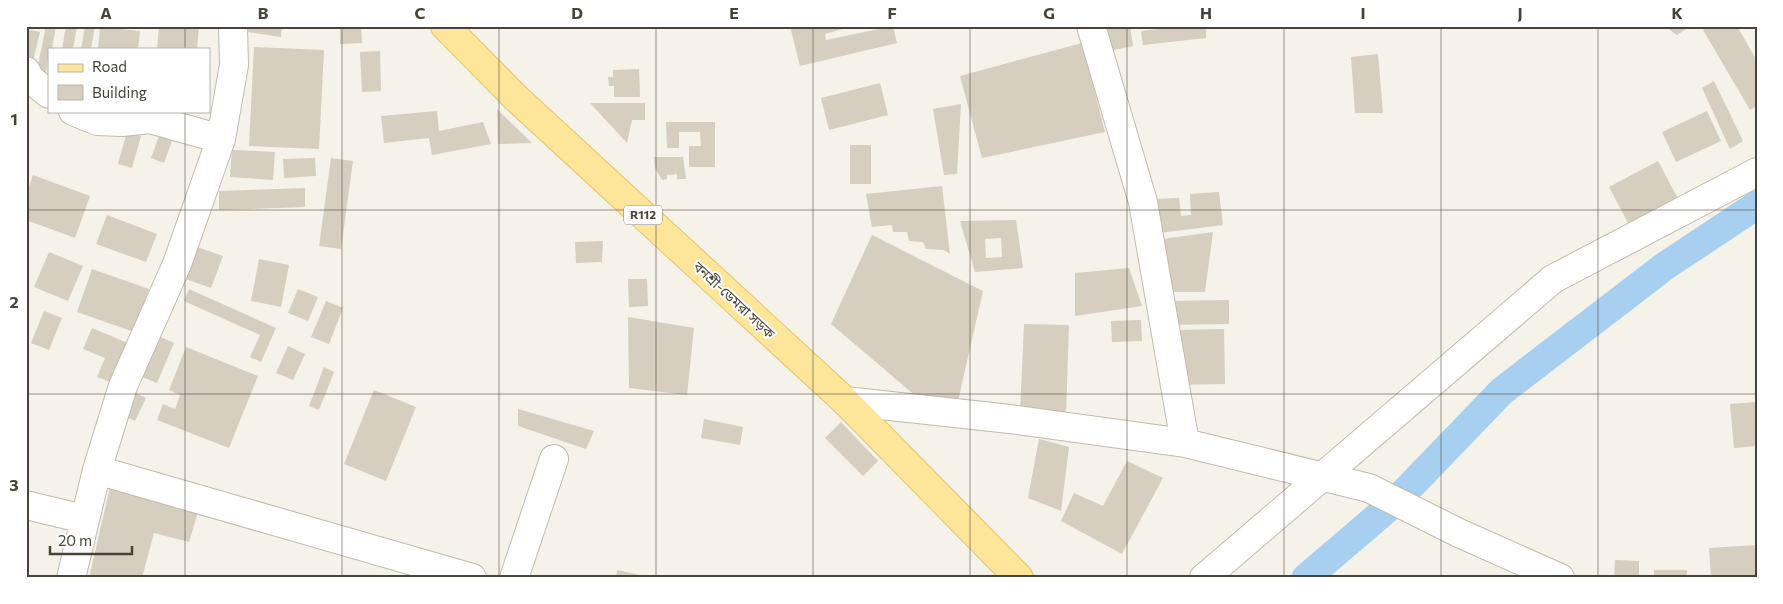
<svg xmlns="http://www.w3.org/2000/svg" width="1783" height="604" font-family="Commissioner,'Noto Sans Bengali',sans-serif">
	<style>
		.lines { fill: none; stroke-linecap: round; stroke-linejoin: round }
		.canal { stroke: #a7cff0; stroke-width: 29 }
		.building { fill: #d6cebf; fill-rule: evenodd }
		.minor-casing { stroke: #c0baac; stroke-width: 30 }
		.major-casing { stroke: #e4c468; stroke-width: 30 }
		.minor { stroke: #fff; stroke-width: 28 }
		.major { stroke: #fde59a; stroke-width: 28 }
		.grid { fill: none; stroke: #484338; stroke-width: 1; stroke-opacity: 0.55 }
		.labels { text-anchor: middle; stroke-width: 4; stroke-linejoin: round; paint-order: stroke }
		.shield { fill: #fff; stroke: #7f7b74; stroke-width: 1 }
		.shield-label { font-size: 12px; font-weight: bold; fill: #484338 }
		.street-label { font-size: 14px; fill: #484338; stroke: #fff }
		.neatline { fill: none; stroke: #484338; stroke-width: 2 }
		.grid-label { font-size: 16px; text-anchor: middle; font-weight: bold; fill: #484338 }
	</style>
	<rect width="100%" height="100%" fill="#f5f2e9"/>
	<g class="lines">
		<path class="canal" d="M1306,578L1396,501L1502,391L1665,266L1757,205"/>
	</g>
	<path class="building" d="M46,26H56L52,49H49L45,81L35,80Z
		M66,26H77L73,49H62Z
		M85,26H95L91,49H81Z
		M159,26L199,27L197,49H157Z
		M241,26H282L281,37L240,31Z
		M340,26H361L362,43L340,44Z
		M790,26H853L825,34L826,40L893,26L897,43L800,66Z
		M1099,26H1130L1133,46L1104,52Z
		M1184,26H1206V38L1143,45L1141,31Z
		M1664,26H1691L1677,35Z
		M1709,26H1737L1757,61V106L1750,110L1703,30Z
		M100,27L140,31L138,49H98Z
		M27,29L40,32L33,61L26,55Z
		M1082,43L1105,132L982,158L960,76Z
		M254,47L324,50L319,149L249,146Z
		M380,51L381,91L362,92L360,52Z
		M1378,54L1383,113H1355L1351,57Z
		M639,69L640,97H614V86H609L608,77H613V70Z
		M1714,81L1743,141L1730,149L1702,88Z
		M880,83L888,115L829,130L821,98Z
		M590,103H645V120H632L627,143Z
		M961,104L957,174L944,175L933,109Z
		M497,109L532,143L498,144Z
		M437,111L439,131L483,122L491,144L432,155L429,138L384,143L381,116Z
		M1707,111L1721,141L1676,162L1662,132Z
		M666,122H715V167H689V146H701L700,132H679V148H667Z
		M127,132L141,136L132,168L118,164Z
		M159,136L172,141L164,163L151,158Z
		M850,145H871V184H850Z
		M232,150L275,152L273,180L230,177Z
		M654,157H683L686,179H677V174L667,175V179L662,180L655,168Z
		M315,158L316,176L284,178L283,159Z
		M331,158L353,161L341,249L319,246Z
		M1658,161L1683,208L1634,234L1609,187Z
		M33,175L90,196L75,238L26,220V195Z
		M942,186L950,254L944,250L926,249L923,242L909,241L907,232H893L892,225L872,227L866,194Z
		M305,188V207L219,210V191Z
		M1219,192L1223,225L1159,233L1155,199L1179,198L1181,216L1191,215L1190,194Z
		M107,215L157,234L146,262L96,244Z
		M1016,220L1023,268L975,272L960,221ZM1001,238L1002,257L986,258L985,239Z
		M1213,232L1205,292H1157L1155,240Z
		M872,235L983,291L958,401L918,398L831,324Z
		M603,241L602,262L576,263L575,242Z
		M189,244L223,256L211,288L177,276Z
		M49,252L83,266L68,301L34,287Z
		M259,259L289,265L281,307L251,301Z
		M1129,268L1142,306L1075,316V273Z
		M92,269L149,289L134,332L77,312Z
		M628,279H647L648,306L629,307Z
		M189,289L276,328L261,362L250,357L260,335L184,301Z
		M298,289L318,297L308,321L288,313Z
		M1229,300V324L1166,325V301Z
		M326,301L343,308L329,344L311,337Z
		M44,311L62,318L49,350L31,343Z
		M628,317L694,328L687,395L629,388Z
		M1141,320L1142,341L1112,342L1111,321Z
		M1024,324L1069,325L1066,415L1020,413Z
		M92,328L130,344L113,383L97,377L105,358L83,349Z
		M1224,329L1225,384L1174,385V330Z
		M154,334L174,343L157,383L137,375Z
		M288,346L305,354L293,380L276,373Z
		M186,347L258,376L229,448L157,420L163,404L175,409L180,395L169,390Z
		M324,367L334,372L319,410L309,406Z
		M374,390L416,407L386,481L344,464Z
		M133,392L146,398L135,421L122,415Z
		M1757,402V446L1734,448L1730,404Z
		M518,409L594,431L586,449L518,426Z
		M704,419L743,427L740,445L701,438Z
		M841,422L878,461L863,476L825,438Z
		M1039,439L1069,447L1061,511L1028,498Z
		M1127,461L1163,478L1122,554L1061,521L1074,493L1103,506Z
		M111,483L200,505L189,542L154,533L142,578H89Z
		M1757,545V578H1711L1709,548Z
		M1615,560L1639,561V578H1614Z
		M617,570L649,577V578H616Z
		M1654,570H1687V578H1654Z
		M26,575L49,576L48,578H26Z"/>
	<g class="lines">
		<g class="minor-casing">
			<path id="minor" d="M1091,26L1143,202L1185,443
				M26,71L30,79L49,94
				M73,111L97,121L122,122L150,119L221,139
				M845,401L1010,419L1185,443L1369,488L1459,533L1560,578
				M97,470L472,578
				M26,505L84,519
				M71,578L97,470L123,386L177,264L221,139L234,65L233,26
				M514,578L554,459
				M1204,578L1553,279L1757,172"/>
		</g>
		<g class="major-casing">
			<path id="major" d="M445,26L515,97L845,401L1019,578"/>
		</g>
		<use href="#minor" class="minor"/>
		<use href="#major" class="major"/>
	</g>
	<path class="grid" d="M185,26V49M342,26V578M499,26V578M656,26V578M813,26V578M970,26V578M1127,26V578M1284,26V578M1441,26V578M1598,26V578M185,111V578M26,210H1757M26,394H1757"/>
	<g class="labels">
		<rect class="shield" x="624" y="205.5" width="38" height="19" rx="4"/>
		<g class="shield-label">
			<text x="643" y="219">R112</text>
		</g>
		<g class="street-label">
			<text transform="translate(734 300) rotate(43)" y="5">বনশ্রী-ডেমরা সড়ক</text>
		</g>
	</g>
	<rect width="1783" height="604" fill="none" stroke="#ffffff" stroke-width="55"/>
	<rect x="48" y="48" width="162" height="65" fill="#ffffff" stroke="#b6b4af"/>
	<rect x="58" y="64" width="25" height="8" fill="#fde59a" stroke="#b6b4af"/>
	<text x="92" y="72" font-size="15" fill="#484338">Road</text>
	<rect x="58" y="85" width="25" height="15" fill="#d6cebf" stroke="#b6b4af"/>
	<text x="92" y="98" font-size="15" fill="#484338">Building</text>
	<path d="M50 546v8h82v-8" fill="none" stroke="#484338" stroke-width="2.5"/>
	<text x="58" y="546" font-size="15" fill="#484338" stroke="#ffffff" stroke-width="4" paint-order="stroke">20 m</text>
	<rect x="28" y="28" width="1728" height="548" class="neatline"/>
	<g class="grid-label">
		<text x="106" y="19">A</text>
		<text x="263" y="19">B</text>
		<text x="420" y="19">C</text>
		<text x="577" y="19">D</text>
		<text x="734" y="19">E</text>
		<text x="892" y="19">F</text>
		<text x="1049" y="19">G</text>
		<text x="1206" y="19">H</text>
		<text x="1363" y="19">I</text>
		<text x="1520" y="19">J</text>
		<text x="1677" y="19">K</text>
		<text x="14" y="125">1</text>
		<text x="14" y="308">2</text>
		<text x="14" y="491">3</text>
	</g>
</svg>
